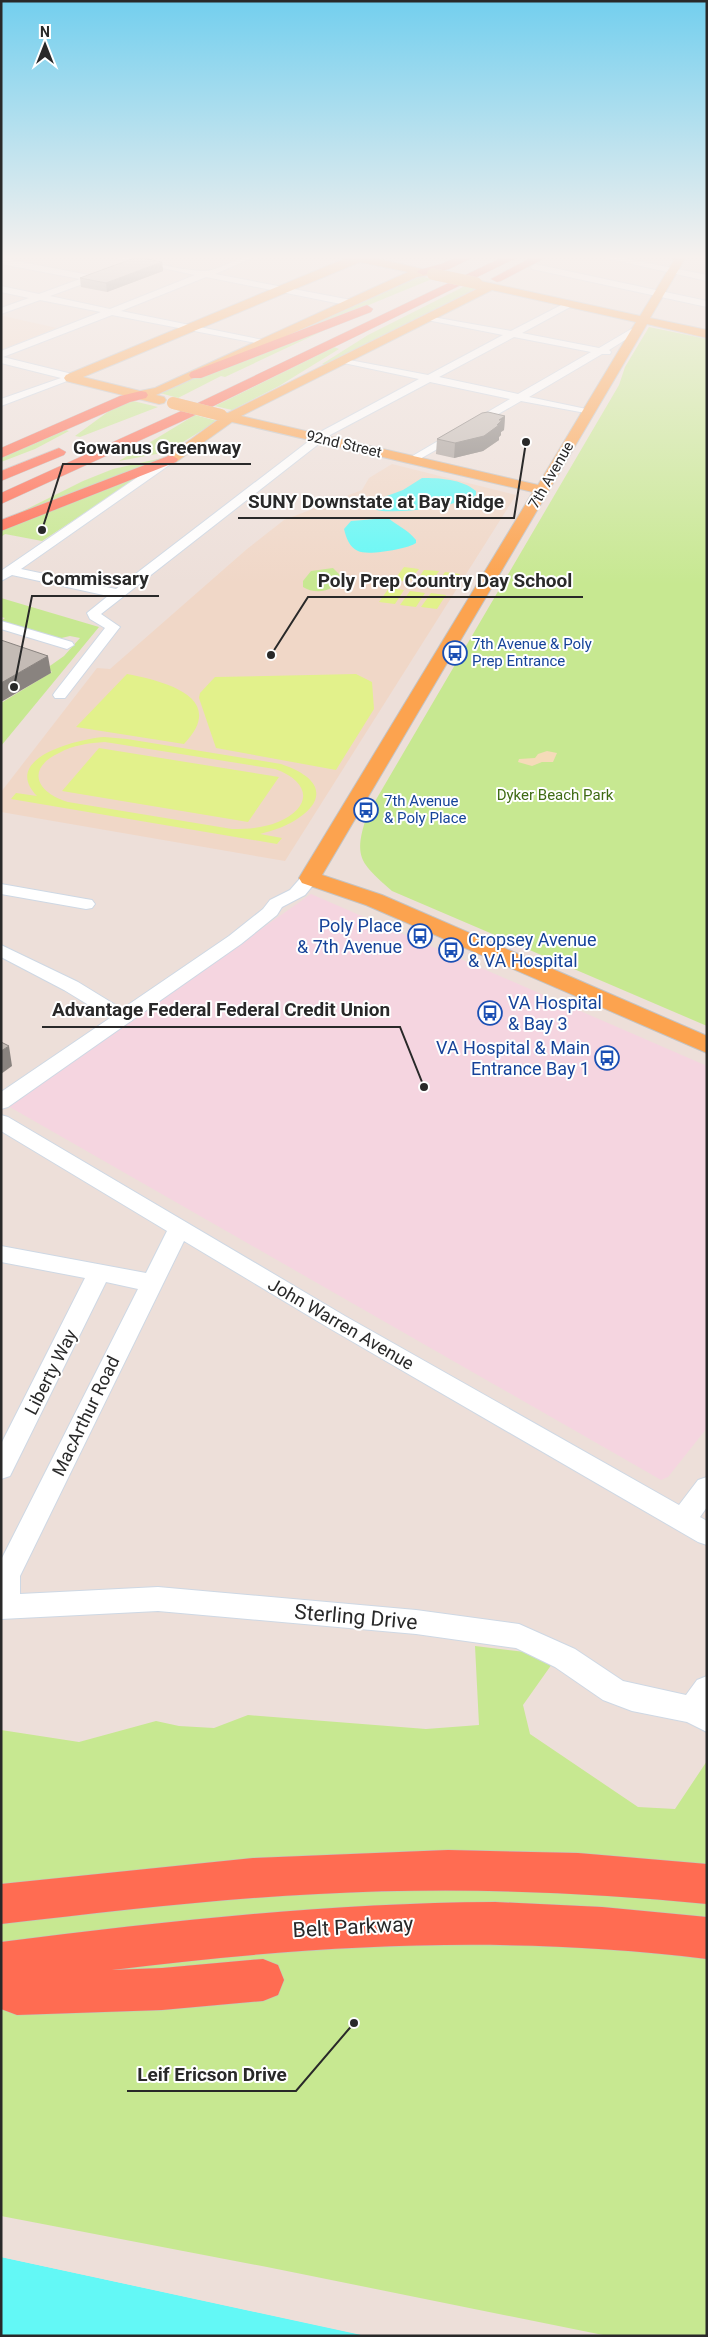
<svg xmlns="http://www.w3.org/2000/svg" width="708" height="2337" font-family="Roboto,sans-serif">
	<style>
		.education { fill: #f0d7c7 }
		.medical { fill: #f5d5e0 }
		.green { fill: #c7e891 }
		.sand { fill: #f5dbb9 }
		.pitch { fill: #e2f18b; fill-rule: evenodd }
		.water { fill: #63f8f6 }
		.pier { fill: #eddfd9 }
		.lines { fill: none; stroke-linecap: round; stroke-linejoin: round }
		.minor-casing { stroke: #ced8e4; stroke-width: 2 }
		.major-casing { stroke: #c3c3c3; stroke-width: 2 }
		.highway-casing { stroke: #c3c3c3; stroke-width: 1 }
		.minor { fill: #fff; fill-rule: evenodd }
		.major { fill: #fca34f; fill-rule: evenodd }
		.highway { fill: #ff6c52; fill-rule: evenodd }
		.major-bridge-casing { stroke: #c3c3c3; stroke-width: 12; stroke-linecap: butt }
		.major-bridge { stroke: #fca34f; stroke-width: 12 }
		.wall { fill: #a9a19c }
		.shaded-wall { fill: #89837f }
		.building { fill: #c4bbb5; stroke: #89837f }
		.labels { text-anchor: middle; stroke-width: 4; stroke-linejoin: round; paint-order: stroke }
		.far-street-label { font-size: 15px; fill: #292929; stroke: #fff }
		.far-transit-label { font-size: 15px; fill: #164399; stroke: #fff; text-anchor: start }
		.far-park-label { font-size: 15px; fill: #3f6b14; stroke: #fff }
		.transit-label { font-size: 18px; fill: #164399; stroke: #fff; text-anchor: end }
		.street-label { font-size: 18px; fill: #292929; stroke: #fff }
		.near-street-label { font-size: 21px; fill: #292929; stroke: #fff }
		.leader { fill: none; stroke: #292929; stroke-width: 2 }
		.callout-dot { fill: #292929; stroke: #fff; stroke-width: 2 }
		.callout-label { font-size: 19px; text-anchor: middle; font-weight: bold; fill: #292929; stroke: #fff; stroke-width: 4; stroke-linejoin: round; paint-order: stroke }
	</style>
	<rect width="100%" height="100%" fill="#eddfd9"/>
	<path class="education" d="M1,316H3L57,328L1,350Z
		M392,464L516,495L285,861L1,812V792L97,668L110,669L247,549L284,520L362,490L369,478Z"/>
	<path class="medical" d="M311,894L707,1066V1428L668,1477L661,1480L635,1465L8,1106Z"/>
	<path class="green" d="M416,275L432,279L337,318L267,343Z
		M465,286L481,290L326,365L322,364L368,335Z
		M361,313L225,377L221,376L178,398L160,393L233,362Z
		M649,327L707,339V1026L392,891C360,862 353,858 367,815L619,385L625,367Z
		M334,347L339,349L279,386L232,410L215,406Z
		M129,400L158,407L80,437L75,436L109,411Z
		M195,415L217,421L167,452L119,461Z
		M66,430L69,431L35,449L1,462V458Z
		M171,456L1,522L83,481L113,469Z
		M143,475L42,541L5,534L1,537V530Z
		M333,568L340,575C338,592 315,595 303,587V581L311,571Z
		M1,598L99,627L1,746V703L52,672L47,668L64,656L80,638L70,636L57,639L1,621L5,618L1,617Z
		M475,1646L534,1653L552,1664L523,1705L530,1734L638,1807L675,1809L707,1761V2336H608L267,2267L1,2216V1730L79,1742L156,1721L179,1726L214,1728L248,1715L426,1729L479,1725Z"/>
	<path class="sand" d="M547,751L557,753L553,762H542L532,766L518,762L519,759L535,758L538,754Z"/>
	<path class="pitch" d="M404,567L419,569L409,582L394,580Z
		M424,570L439,571L430,585L415,583Z
		M445,572L460,574L451,587L436,585Z
		M389,588L404,590L395,604L379,602Z
		M410,591L425,593L416,607L400,605Z
		M431,593L446,595L437,609L421,607Z
		M127,674C163,681 229,697 184,744L76,727Z
		M356,674L372,682L374,709L336,770L216,748L199,698L200,693L215,677Z
		M104,737L127,739L281,764C349,787 306,824 260,834L282,838L277,844L11,799L16,793L37,796C0,758 78,739 104,737ZM105,742L275,769C310,781 314,807 278,822C263,828 248,829 232,829L68,802C37,793 25,769 59,753C73,745 89,743 105,742Z
		M99,748L279,777L248,822L62,791Z"/>
	<path class="water" d="M422,478C439,478 462,479 476,491V495C460,506 383,518 368,507V503L403,490Z
		M388,518C399,527 406,528 416,540V543C408,549 367,556 358,551C349,547 346,537 344,529L351,521Z
		M1,2257L366,2336H1Z"/>
	<path class="pier" d="M1,2255L366,2333L368,2336L1,2257Z"/>
	<g class="lines">
		<g class="minor-casing">
			<path id="minor" d="M111,257C142,257 172,270 203,271C217,272 235,257 254,257L215,274L351,300L356,303L351,306L206,277L121,311L263,340L268,343L266,345L112,315L3,357L68,373L75,378L1,406V399L61,378L1,363V351L101,312L40,300L1,314V308L29,298L1,292V286L39,294L80,279L1,264V258L89,275L110,270V274L50,296L110,309L195,275Z
				M601,257H618L707,275V281Z
				M535,264L707,301V307L532,269L531,267Z
				M569,301L572,302V306L522,333L599,348L633,328H639L641,330L609,350L611,352L610,354H602L529,397L591,410V414L521,401L413,463L407,460L409,458L510,399L430,382L330,435L101,614L120,627L65,698H55L53,695L55,692L105,628L90,619L87,613L108,596L12,575L1,581V571L167,457H175L177,459L175,461L21,569L116,589L322,431L419,379L339,362V358L428,375L503,335L427,320V316L511,331ZM514,337L591,352L518,394L439,377Z
				M1,621L72,642L74,645L67,649L1,629Z
				M310,873L316,874L319,878L305,895L282,907L277,915L241,944L8,1107L1,1109V1092L110,1018L64,990L1,957V945L78,982L122,1009L229,936L263,909L270,900L290,890L304,874Z
				M1,884L86,899L92,900L95,904L92,908L86,909L1,894Z
				M1,1115L8,1117L345,1316L679,1505L698,1480L707,1477V1507L700,1517L707,1521V1545L698,1542L329,1328L184,1241L20,1576V1594L158,1587L416,1610L519,1624L575,1649L623,1681L686,1695L697,1680L707,1676V1732L687,1722L632,1711L603,1700L555,1667L516,1648L416,1634L158,1611L1,1619V1560L138,1289L106,1282L10,1476L1,1479V1444L85,1278L1,1262V1246L146,1273L167,1231L1,1131Z"/>
		</g>
		<g class="major-casing">
			<path id="major" d="M349,257H369L427,270L430,273L429,275L417,277L156,395L164,397L166,400L164,403L159,404L66,381L64,378L66,375ZM360,262L408,272L155,388L140,391L83,377Z
				M676,257H686L650,318L707,330V338L647,324L322,875L382,895L707,1036V1053L366,905L302,883L299,878L533,492L232,422L176,462L171,463L164,459L219,419L214,415L216,412L228,413L481,287L472,285V281L476,280L640,316ZM492,290L636,322L538,485L241,416Z"/>
		</g>
		<g class="highway-casing">
			<path id="highway" d="M458,257H474L449,269L423,275L417,272L419,270L441,264Z
				M503,257H518L189,418L1,504V493L179,412Z
				M532,257H547L501,281L497,282L491,279Z
				M367,305L373,309L371,312L201,378H191L189,375L191,372Z
				M141,391L146,392L148,395L146,398L130,402L1,458V448L120,396Z
				M59,448L66,452L64,455L1,481V471Z
				M171,455L178,459L176,462L1,531V520Z
				M448,1850L578,1853L707,1864V1904C577,1891 448,1887 318,1894C212,1899 107,1912 1,1924V1884L253,1858Z
				M495,1902L602,1907L707,1917V1959C505,1934 313,1945 112,1970L162,1968L263,1959L278,1965L284,1980L278,1995L263,2001L162,2010L17,2015L1,2009V1942C166,1921 329,1903 495,1902Z"/>
		</g>
		<use href="#minor" class="minor"/>
		<use href="#major" class="major"/>
		<use href="#highway" class="highway"/>
		<g class="major-bridge-casing">
			<path id="major-bridge" d="M433,274L476,283
				M173,403L221,415"/>
		</g>
		<use href="#major-bridge" class="major-bridge"/>
	</g>
	<path class="wall" d="M162,262L163,271L107,292L81,287L80,278Z
		M505,416L504,430L501,432V435L499,437V440L483,451L454,458L436,454L437,439Z"/>
	<path class="shaded-wall" d="M162,262L163,271L107,292L106,283Z
		M505,416L504,430L501,432V435L499,437V440L483,451L454,458L455,443L499,420Z
		M48,656L51,673L1,702V683Z
		M1,1039L3,1050L9,1046L12,1066L1,1074Z"/>
	<path class="building" d="M137,257L162,262L106,283L80,278Z
		M488,412L505,416L499,420H502L497,425H499L484,436L455,443L437,439L482,413Z
		M1,640L48,656L1,683Z
		M1,1042L9,1046L1,1051Z"/>
	<linearGradient id="sky" x2="0" y2="1"><stop stop-color="#73cfee"/><stop offset="0.44" stop-color="#f7f1ee"/><stop offset="1" stop-color="#f7f1ee" stop-opacity="0"/></linearGradient>
	<rect width="708" height="584" fill="url(#sky)"/>
	<defs>
		<g id="bus-ring" transform="scale(1.25)"><circle r="9.5" fill="#fff" stroke="#1a4fb4" stroke-width="1.5"/><path d="M-5-6H5V4H4V6H2V4H-2V6H-4V4H-5ZM-3.5-4V0h7V-4ZM-3.5 1.2v1.5H-2V1.2ZM2 1.2v1.5H3.5V1.2Z" fill="#1a4fb4"/></g>
	</defs>
	<g fill-rule="evenodd">
		<use href="#bus-ring" x="455" y="653"/>
		<use href="#bus-ring" x="366" y="810"/>
		<use href="#bus-ring" x="420" y="936"/>
		<use href="#bus-ring" x="451" y="950"/>
		<use href="#bus-ring" x="490" y="1013"/>
		<use href="#bus-ring" x="607" y="1058"/>
	</g>
	<g class="labels">
		<g class="far-street-label">
			<text transform="translate(344 444) rotate(13)" y="5">92nd Street</text>
			<text transform="translate(551 475) rotate(-60)" y="5">7th Avenue</text>
		</g>
		<g class="far-transit-label">
			<text x="472" y="649">7th Avenue &amp; Poly<tspan x="472" dy="17">Prep Entrance</tspan></text>
			<text x="384" y="806">7th Avenue<tspan x="384" dy="17">&amp; Poly Place</tspan></text>
		</g>
		<g class="far-park-label">
			<text x="555" y="800">Dyker Beach Park</text>
		</g>
		<g class="transit-label">
			<text x="402" y="932">Poly Place<tspan x="402" dy="21">&amp; 7th Avenue</tspan></text>
			<text x="468" y="946" text-anchor="start">Cropsey Avenue<tspan x="468" dy="21">&amp; VA Hospital</tspan></text>
			<text x="508" y="1009" text-anchor="start">VA Hospital<tspan x="508" dy="21">&amp; Bay 3</tspan></text>
			<text x="590" y="1054">VA Hospital &amp; Main<tspan x="590" dy="21">Entrance Bay 1</tspan></text>
		</g>
		<g class="street-label">
			<text transform="translate(341 1324) rotate(30)" y="6">John Warren Avenue</text>
			<text transform="translate(51 1372) rotate(-63)" y="6">Liberty Way</text>
			<text transform="translate(86 1416) rotate(-64)" y="6">MacArthur Road</text>
		</g>
		<g class="near-street-label">
			<text transform="translate(356 1617) rotate(5)" y="7">Sterling Drive</text>
			<text transform="translate(353 1927) rotate(-3)" y="7">Belt Parkway</text>
		</g>
	</g>
	<path class="leader" d="M42 530L63 464H251M526 442L514 518H238M14 687L32 596H159M271 655L308 597H583M424 1087L400 1027H42M354 2023L296 2091H127"/>
	<g class="callout-dot">
		<circle cx="42" cy="530" r="5"/>
		<circle cx="526" cy="442" r="5"/>
		<circle cx="14" cy="687" r="5"/>
		<circle cx="271" cy="655" r="5"/>
		<circle cx="424" cy="1087" r="5"/>
		<circle cx="354" cy="2023" r="5"/>
	</g>
	<g class="callout-label">
		<text x="157" y="454">Gowanus Greenway</text>
		<text x="376" y="508">SUNY Downstate at Bay Ridge</text>
		<text x="95" y="585">Commissary</text>
		<text x="445" y="587">Poly Prep Country Day School</text>
		<text x="221" y="1016">Advantage Federal Federal Credit Union</text>
		<text x="212" y="2081">Leif Ericson Drive</text>
	</g>
	<rect width="708" height="2337" fill="none" stroke="#292929" stroke-width="5"/>
	<g transform="translate(45 45)" stroke="#ffffff" stroke-width="4" paint-order="stroke">
	<path d="M0-4L9 19L0 12L-9 19Z" fill="#292929"/>
	<text y="-8" font-size="14" font-weight="bold" text-anchor="middle" fill="#292929">N</text>
	</g>
</svg>
